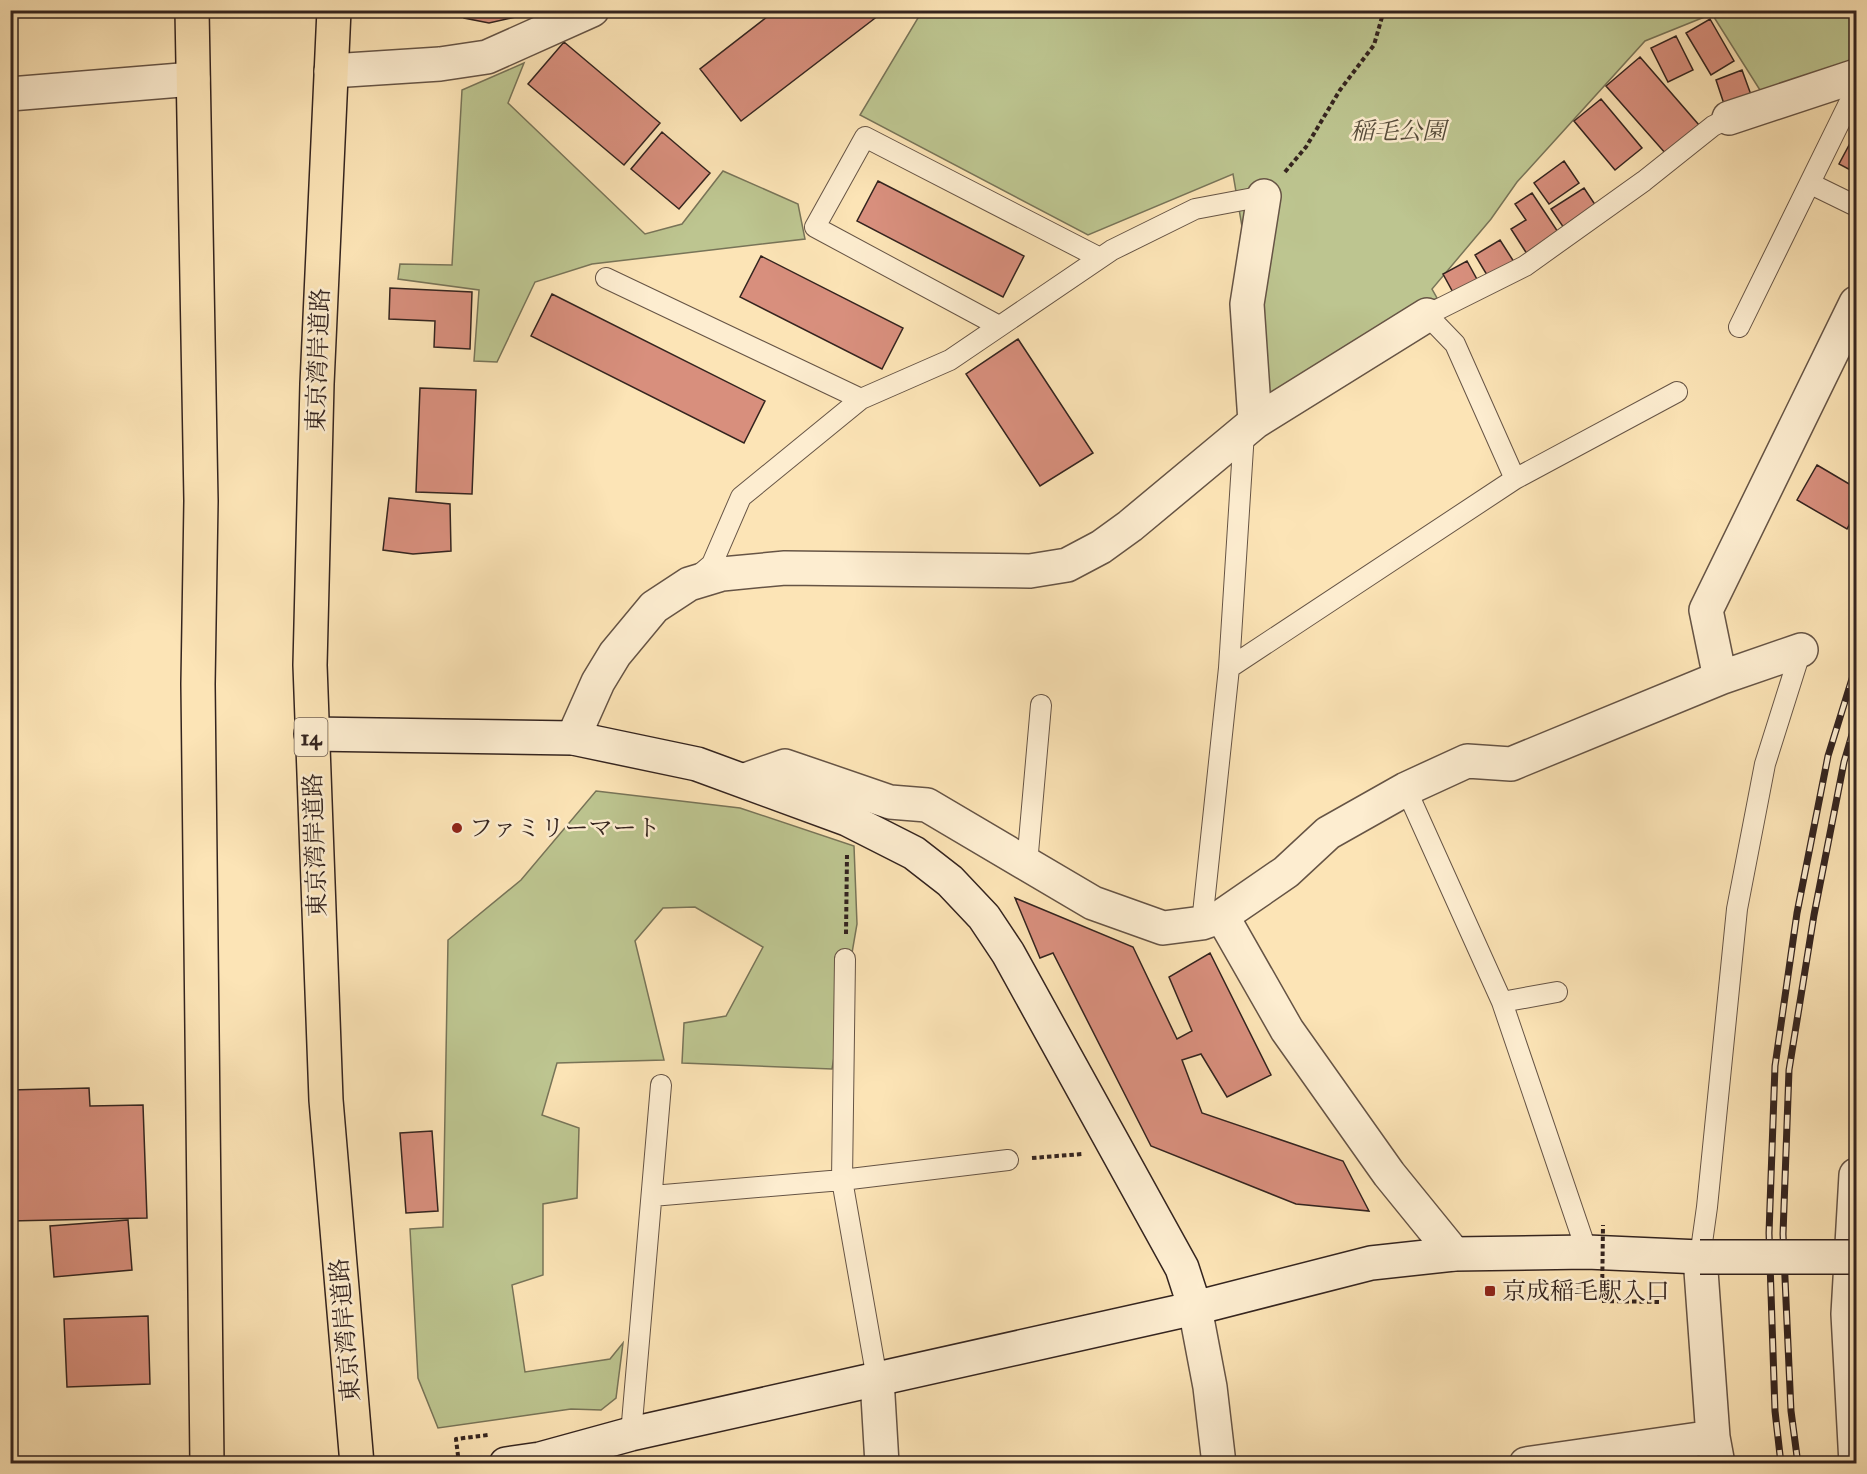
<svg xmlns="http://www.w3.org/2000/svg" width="1867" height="1474" font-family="'IM FELL Great Primer','Noto Serif JP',serif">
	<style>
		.green { fill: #bdc590; stroke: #787458; stroke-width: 1.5 }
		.building { fill: #d88f7d; stroke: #34241f; stroke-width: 1.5 }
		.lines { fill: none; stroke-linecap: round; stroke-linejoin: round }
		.lane-casing { stroke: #665445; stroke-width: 22 }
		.street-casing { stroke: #665445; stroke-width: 36 }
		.secondary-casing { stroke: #34241f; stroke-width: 36 }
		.highway-casing { stroke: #34241f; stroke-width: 36 }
		.path { stroke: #34241f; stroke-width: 4; stroke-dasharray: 4.5 3; stroke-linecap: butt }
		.lane { stroke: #fdedd0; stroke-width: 20 }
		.street { stroke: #fdedd0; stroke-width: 33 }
		.secondary { stroke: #fdedd0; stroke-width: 33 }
		.highway { stroke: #fce4b6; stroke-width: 33 }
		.rail-casing { stroke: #34241f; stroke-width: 7 }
		.rail { stroke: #fdedd0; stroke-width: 4.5; stroke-dasharray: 14; stroke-linecap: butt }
		.secondary-bridge-casing { stroke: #34241f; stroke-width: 36; stroke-linecap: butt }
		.path-bridge { stroke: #34241f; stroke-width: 4; stroke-dasharray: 4.5 3; stroke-linecap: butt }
		.secondary-bridge { stroke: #fdedd0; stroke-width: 33 }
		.poi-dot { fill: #8f2418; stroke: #fdedd0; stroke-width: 2 }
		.labels { text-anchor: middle; stroke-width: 5; stroke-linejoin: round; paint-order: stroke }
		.shield { fill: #fdedd0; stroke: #706054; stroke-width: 1.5 }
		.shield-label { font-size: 22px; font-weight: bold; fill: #34241f }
		.park-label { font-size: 24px; font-style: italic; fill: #564c3b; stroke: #fdedd0 }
		.street-label { font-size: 24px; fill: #34241f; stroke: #fdedd0 }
		.poi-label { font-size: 24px; fill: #34241f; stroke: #fdedd0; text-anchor: start }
	</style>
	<rect width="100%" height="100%" fill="#fce4b6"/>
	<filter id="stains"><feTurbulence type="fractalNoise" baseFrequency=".00333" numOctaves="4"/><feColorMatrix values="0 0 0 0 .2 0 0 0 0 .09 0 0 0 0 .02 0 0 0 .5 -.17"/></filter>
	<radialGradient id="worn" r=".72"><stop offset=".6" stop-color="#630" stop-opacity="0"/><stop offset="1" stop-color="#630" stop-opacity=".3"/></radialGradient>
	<path class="green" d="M918,11H1856V63L1765,98L1712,14L1645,41L1517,182L1491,219L1432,289L1437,298L1264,398L1262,343L1233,174L1088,235L860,115L921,13Z
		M524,63L508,103L645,234L682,224L723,171L798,204L805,239L592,264L535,282L497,362L474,361L479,290L398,279L400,264L452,265L462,90Z
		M596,791L740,808L854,846L857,924L832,1069L682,1063L684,1023L726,1016L763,947L695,907L663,908L635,941L664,1060L557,1063L542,1115L579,1128L577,1198L543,1204V1275L512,1285L525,1372L610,1359L623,1343L616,1398L601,1410L571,1409L438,1428L418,1378L410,1229L443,1227L448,940L521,880Z"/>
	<path class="building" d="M463,10H547L489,23L464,18Z
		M776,10L883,12L741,121L700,69Z
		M1710,19L1734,61L1711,75L1686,33Z
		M1676,36L1693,70L1668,82L1651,48Z
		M564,42L660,123L624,165L528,84Z
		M1640,57L1699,125L1666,154L1606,86Z
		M1742,70L1754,103L1727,113L1716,80Z
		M1601,99L1642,148L1615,170L1574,121Z
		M662,132L710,173L679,209L631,169Z
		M1856,132V173L1839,164Z
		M1564,161L1579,183L1549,204L1534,183Z
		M878,181L1024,256L1003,297L857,221Z
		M1584,188L1598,209L1566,231L1551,209Z
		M1532,193L1562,238L1531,260L1511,229L1526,220L1515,204Z
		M1500,240L1516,265L1490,280L1475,255Z
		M761,256L903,328L882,369L740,297Z
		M1467,261L1479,283L1455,296L1443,274Z
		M390,288L472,292L470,349L434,347L435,321L389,319Z
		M552,294L765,401L744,443L531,336Z
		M1018,339L1093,453L1040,486L966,374Z
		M420,388L476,390L472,494L416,492Z
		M1817,465L1856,488V512L1847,529L1797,500Z
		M389,498L450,504L451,551L413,554L383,550Z
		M1015,898L1133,947L1177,1039L1192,1031L1169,977L1210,953L1271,1075L1227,1097L1201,1054L1182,1060L1202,1113L1343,1161L1369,1211L1296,1204L1151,1146L1053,953L1040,958Z
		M89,1088L90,1106L143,1105L147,1218L10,1221V1090Z
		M432,1131L438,1211L406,1213L400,1133Z
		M128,1220L132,1270L54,1277L50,1226Z
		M148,1316L150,1384L67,1387L64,1319Z"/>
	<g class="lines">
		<g class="lane-casing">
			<path id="lane" d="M1811,184L1856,206
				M606,278L861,399
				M999,326L815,227L865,137L1100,258
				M1739,327L1856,89
				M1515,479L1455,344L1427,315L1525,266L1644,181L1713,126L1729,118
				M697,577L712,564L741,497L861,399L950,360L1112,250L1195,209L1264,196
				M1229,668L1515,479L1677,392
				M1406,789L1502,1002L1587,1252
				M1027,864L1041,705
				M1202,923L1229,668L1244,432
				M845,959L842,1180L877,1379
				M1502,1002L1557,992
				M652,1196L842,1180L1008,1160
				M1700,1257L1707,1207L1737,909L1765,764L1801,650
				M631,1434L661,1085"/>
		</g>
		<g class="street-casing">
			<path id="street" d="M331,71L440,64L487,57L592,10
				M10,94L193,79
				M1729,118L1856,76
				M1255,422L1247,304L1264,196
				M1720,678L1706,610L1856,303
				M573,738L598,682L615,654L654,607L689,584L722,574L785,568L1030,571L1067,565L1101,547L1130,526L1255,422L1427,315
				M745,780L785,766L890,802L927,805L1093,903L1163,928L1202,923L1222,916L1286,872L1328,833L1406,789L1467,761L1511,764L1720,678L1801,650
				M1222,916L1287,1030L1389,1174L1454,1254
				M1700,1257L1713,1437L1718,1464
				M1195,1308L1210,1387L1219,1464
				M877,1379L882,1464
				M1526,1464L1713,1437
				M1856,1464L1848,1314L1856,1175"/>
		</g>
		<g class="secondary-casing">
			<path id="secondary" d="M311,734L573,738L697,764L847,819L914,853L950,881L984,917L1008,953L1182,1268L1195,1308
				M506,1464L540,1459L631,1434L1195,1308L1371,1263L1454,1254L1587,1252L1700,1257"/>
		</g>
		<g class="highway-casing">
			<path id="highway" d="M192,10L201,501L198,684L207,1464
				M334,10L317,384L310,665L326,1100L357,1464"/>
		</g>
		<path class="path" d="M1285,172L1306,147L1340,90L1374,45L1384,10
			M846,934L847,855
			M1032,1158L1082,1154
			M1602,1301L1661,1302
			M459,1464L456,1439L488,1435"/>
		<use href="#lane" class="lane"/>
		<use href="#street" class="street"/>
		<use href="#secondary" class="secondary"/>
		<use href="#highway" class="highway"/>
		<g class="rail-casing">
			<path id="rail" d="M1781,1464L1775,1411L1769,1233L1775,1066L1797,913L1828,756L1856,666
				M1798,1464L1791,1411L1783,1234L1789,1070L1814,915L1844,762L1856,721"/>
		</g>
		<use href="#rail" class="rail"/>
		<g class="secondary-bridge-casing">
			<path id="secondary-bridge" d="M1700,1257H1852"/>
		</g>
		<path class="path-bridge" d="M1602,1301L1603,1225"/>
		<use href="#secondary-bridge" class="secondary-bridge"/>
	</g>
	<g class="poi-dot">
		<circle cx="457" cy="828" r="6"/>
		<rect x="1484" y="1285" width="12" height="12" rx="3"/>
	</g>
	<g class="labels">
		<rect class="shield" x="294.5" y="718" width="33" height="38" rx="4.5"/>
		<g class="shield-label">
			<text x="311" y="745">14</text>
		</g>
		<g class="park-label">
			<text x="1398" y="139">稲毛公園</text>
		</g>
		<g class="street-label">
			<text transform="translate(318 360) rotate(-88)" y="8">東京湾岸道路</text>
			<text transform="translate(315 845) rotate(-92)" y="8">東京湾岸道路</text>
			<text transform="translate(345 1330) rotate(-95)" y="8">東京湾岸道路</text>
		</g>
		<g class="poi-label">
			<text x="469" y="836">ファミリーマート</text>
			<text x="1502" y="1299">京成稲毛駅入口</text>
		</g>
	</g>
	<rect width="1867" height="1474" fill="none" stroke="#fce4b6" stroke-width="36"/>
	<rect x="12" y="12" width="1843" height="1450" fill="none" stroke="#34241f" stroke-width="3"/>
	<rect x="18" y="18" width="1831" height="1438" fill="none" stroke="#34241f" stroke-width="1.5"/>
	<rect width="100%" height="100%" filter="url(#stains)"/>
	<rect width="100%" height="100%" fill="url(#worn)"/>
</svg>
